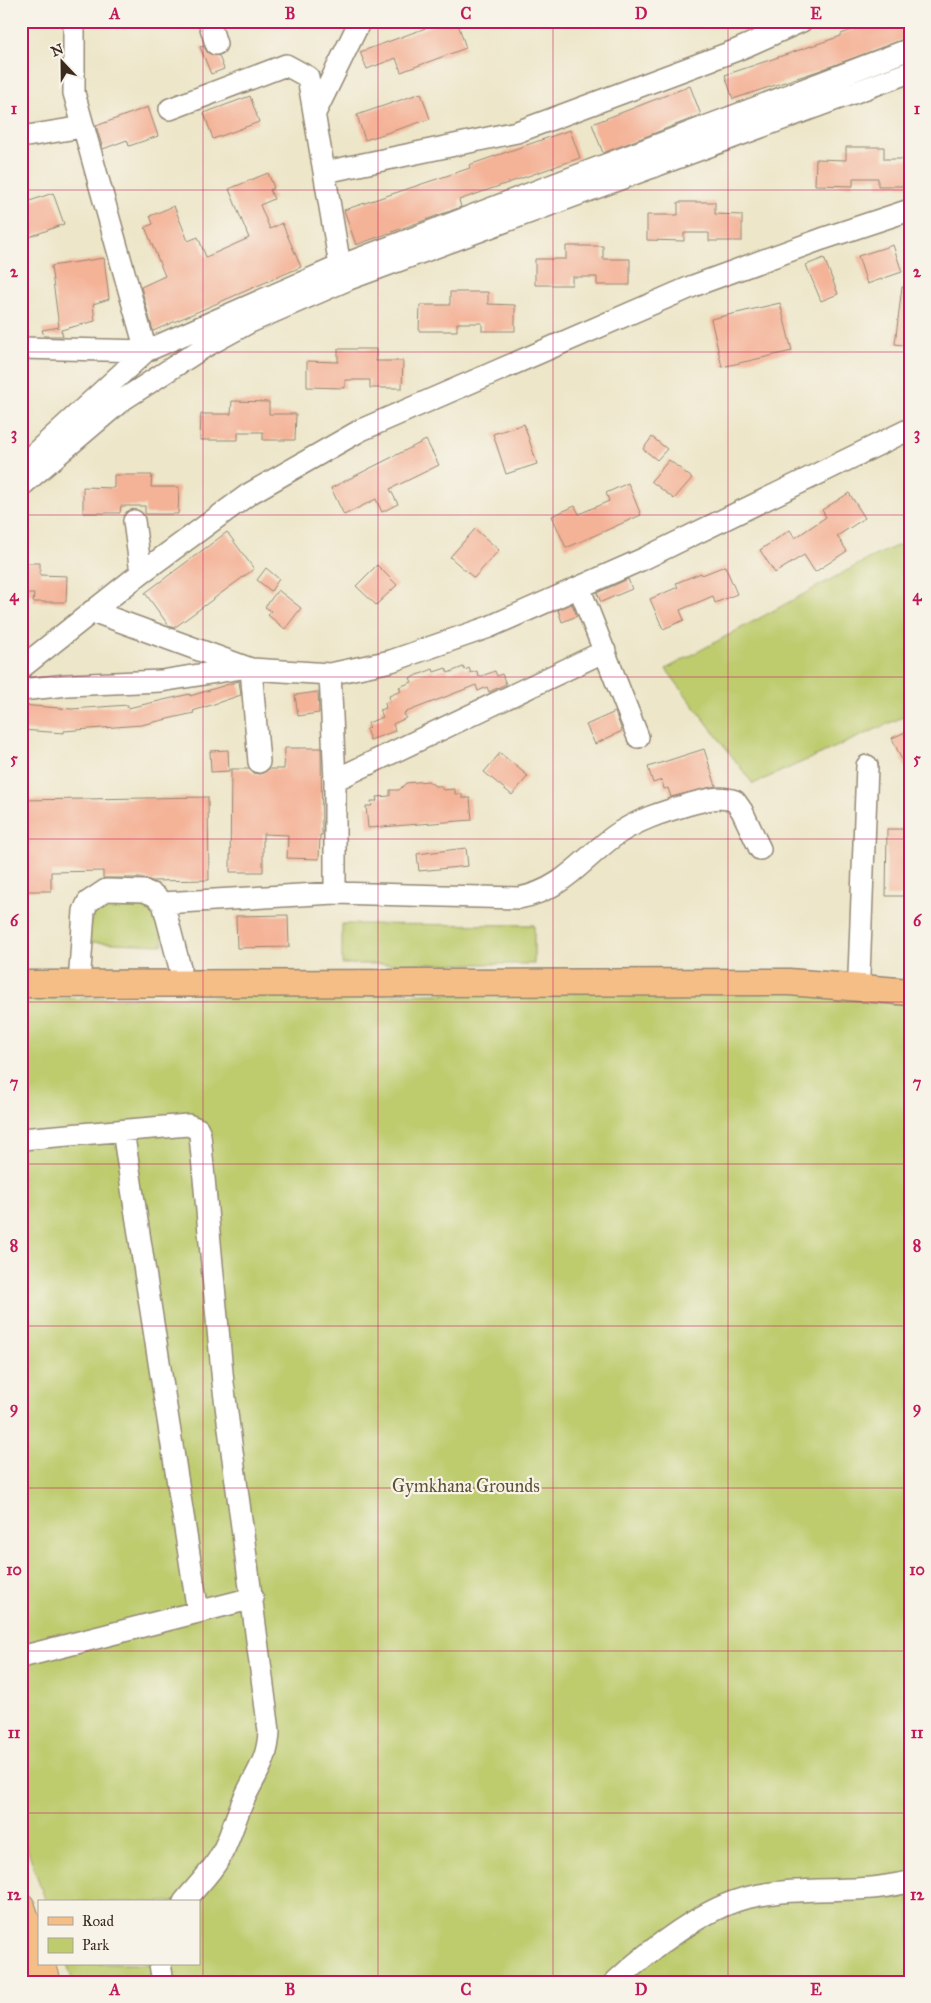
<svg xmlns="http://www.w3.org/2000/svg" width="931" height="2003" font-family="'IM FELL Great Primer',serif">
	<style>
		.green { fill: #becc6e; stroke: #7c7b46 }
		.building { fill: #f4b297 }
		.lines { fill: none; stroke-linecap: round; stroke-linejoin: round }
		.minor-casing { stroke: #948874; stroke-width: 24 }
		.major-casing { stroke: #948874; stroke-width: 29 }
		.highway-casing { stroke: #948874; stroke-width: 30 }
		.minor { stroke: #fff; stroke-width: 21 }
		.major { stroke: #f6be87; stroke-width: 26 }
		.highway { stroke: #f6be87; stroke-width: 28 }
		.grid { fill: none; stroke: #c2185b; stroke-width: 1; stroke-opacity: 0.55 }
		.labels { text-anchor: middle; stroke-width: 4.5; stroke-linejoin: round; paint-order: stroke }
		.park-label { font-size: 18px; fill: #5c5232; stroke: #f7f3e8 }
		.neatline { fill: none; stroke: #c2185b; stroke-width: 2 }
		.grid-label { font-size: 16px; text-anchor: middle; font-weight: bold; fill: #c2185b }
	</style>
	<rect width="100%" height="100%" fill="#f7f3e8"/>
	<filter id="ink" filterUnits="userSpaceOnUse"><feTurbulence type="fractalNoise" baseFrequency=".02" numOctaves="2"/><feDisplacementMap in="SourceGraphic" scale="10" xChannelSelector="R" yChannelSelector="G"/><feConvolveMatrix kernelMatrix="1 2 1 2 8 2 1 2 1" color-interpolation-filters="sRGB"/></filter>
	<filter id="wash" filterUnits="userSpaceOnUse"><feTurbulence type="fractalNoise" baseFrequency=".0096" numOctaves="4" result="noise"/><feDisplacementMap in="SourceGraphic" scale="20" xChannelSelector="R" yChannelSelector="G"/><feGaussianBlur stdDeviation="1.12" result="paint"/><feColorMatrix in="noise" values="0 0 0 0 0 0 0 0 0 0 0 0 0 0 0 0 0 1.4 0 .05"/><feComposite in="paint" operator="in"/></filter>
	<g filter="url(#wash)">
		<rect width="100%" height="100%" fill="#ede6c9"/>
		<path class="green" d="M910,540V714L753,784L666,669L870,558Z
			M137,896L158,910L163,945L89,942V928L97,903Z
			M342,924L534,925V964H342Z
			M789,990L910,999V1982H73L67,1964H199V1902H46L21,1831V999Z"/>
		<g id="blocks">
			<path class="building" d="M445,21H457L466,48L401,72L396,58L367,69L360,52Z
				M878,21H910V37L818,71L733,99L725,75L841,36V34Z
				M203,46L208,53L219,56L224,69L211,74L200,47Z
				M690,86L701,115L603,153L592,124Z
				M421,93L430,119L365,140L357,115Z
				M250,96L259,122L213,139L204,113Z
				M148,107L158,136L129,146L127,140L103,149L96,126Z
				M570,130L580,158L459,200L461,207L356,245L344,210L470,168L469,165Z
				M846,147H884V159H910V186H878V178H853V186L815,185L816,159L846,160Z
				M268,173L274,188L270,190L274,199L260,205L270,229L282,223L301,267L153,331L141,287L165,276L145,227L153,224L150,216L174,206L188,241L198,237L206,257L249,238L229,189Z
				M53,193L64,224L21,240V204Z
				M678,202H715V214L742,215V241H709V233H684V241L647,240V215H678Z
				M893,245L902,272L867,284L858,256Z
				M566,246H603V259H630V285H597V277H572V285H535V259H566Z
				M104,258L109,299L93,304L95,321L61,330L63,336H44L42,330L59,327L51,266Z
				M824,258L838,294L821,301L806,265Z
				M902,287L910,288V346L895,344Z
				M450,292H488V304L515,305V331H482V323H457V331H419L420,305H450Z
				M780,303L792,351L722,367L711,319Z
				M338,349H376V361H403L402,388H370V380H345V388L307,387V361L338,362Z
				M232,401L269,402V414H296L295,440H263V432H238V440H200L201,414H231Z
				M524,424L537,464L506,474L493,434Z
				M652,437L667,449L657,460L643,449Z
				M426,440L439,465L390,489L398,504L382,512L376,499L344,515L331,488Z
				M669,460L692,478L674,499L651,481Z
				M114,475H152L151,487H179L178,514H145V506H121L120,513H83V487L114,488Z
				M628,483L641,515L566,548L552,516L575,506L579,514L609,501L606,493Z
				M849,493L865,518L837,536L847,551L815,572L804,555L775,573L760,550L790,530L795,538L826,517L822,510Z
				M475,529L499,550L474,578L450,557Z
				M227,532L254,569L174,628L169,626L145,593Z
				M21,563H40V575L67,576L66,602H33L34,594H21Z
				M377,565L397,585L376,605L356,586Z
				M725,566L737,594L715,603L713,596L680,610L684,620L663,629L650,599L678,587L676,583L701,573L702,575Z
				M266,568L279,579L271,591L257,580Z
				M628,579L632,589L601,602L597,593Z
				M278,590L301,608L285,629L268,615L271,611L265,607Z
				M572,604L577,616L562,622L558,610Z
				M463,667L465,670L469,668L471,673L477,671L479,677L495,671L497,676L502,674L506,684L489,692L487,687L478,691L476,685L404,713L406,718L393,724L395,731L370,740L366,729L370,728L368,723L383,717L380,710L386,708L385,703L390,701L389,696L401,691L399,687L412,682L410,678L433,669L434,672L446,668L448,673Z
				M239,681L241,695L193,711L194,713L141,725L64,731V733L21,730V705L72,709L128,705V708L190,694V696Z
				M318,692L319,713L298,716L295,695Z
				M615,712L622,731L595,744L586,725Z
				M910,730V778L892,738Z
				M285,748H321L322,835H320L319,859L287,858L288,835L263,834V872H230L231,769H249L253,773L260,774L269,769H284Z
				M704,749L716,786L671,797L668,788L664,789L662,780L653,783L648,767Z
				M228,750L229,771L211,772L210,751Z
				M500,753L528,776L512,795L484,772Z
				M428,781L435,786H440L443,790L455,789V794H462V798H470L472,820L368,828L366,806H372L371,801H377L376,797L390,796V790H399L406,783Z
				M208,797L209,880L152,881L144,878H103V871L51,872V891H21V869H24L21,800Z
				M887,829H910V896H886Z
				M466,848L468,866L419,871L417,854Z
				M288,915L289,947L237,948L236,916Z"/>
		</g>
	</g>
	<g filter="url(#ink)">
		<use href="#blocks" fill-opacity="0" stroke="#948874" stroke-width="1"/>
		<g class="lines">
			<g class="minor-casing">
				<path id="minor" d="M209,21L216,44
					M170,109L286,65L308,77L340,266
					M315,113L360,21
					M21,137L83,127
					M325,172L517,132L737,50L802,21
					M21,348L146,351L74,93V21
					M21,466L146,351L340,266L910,49
					M21,486L121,401L206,346L250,322L349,279L910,72
					M134,521L141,573
					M579,587L638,737
					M92,611L251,669L330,674L391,661L489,627L643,559L910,429
					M21,668L141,573L249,494L361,430L693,286L822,239L910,210
					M251,669L259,762
					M330,674L335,780V893
					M21,690L67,685L161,681L242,668
					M335,780L605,651
					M163,903L335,893L519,898C562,890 581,861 613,837C636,820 663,812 690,804C706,800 719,795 735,801L742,811L760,849
					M859,975L867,766
					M79,985L84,911L88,902L106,890L144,891L154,895L163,903L180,968
					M123,1131L198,1612
					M21,1139L188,1125L198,1129L200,1135L223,1383L269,1731C268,1764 252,1778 241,1806C233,1824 229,1843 218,1860C209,1875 195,1888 184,1902
					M21,1657L253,1598
					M160,1964L163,1982
					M615,1982C648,1951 706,1906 750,1897C790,1888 831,1891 872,1888C885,1887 897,1884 910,1882"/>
			</g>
			<g class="major-casing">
				<path id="major" d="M21,984L789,982L910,992"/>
			</g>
			<g class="highway-casing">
				<path id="highway" d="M21,1907L39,1959
					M41,1964L47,1982
					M21,1971L25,1982"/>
			</g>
			<use href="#minor" class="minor"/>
			<use href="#major" class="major"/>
			<use href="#highway" class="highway"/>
		</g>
	</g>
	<path class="grid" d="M203,21V1982M378,21V1982M553,21V1982M728,21V1982M21,190H910M21,352H910M21,515H910M21,677H910M21,839H910M21,1002H910M21,1164H910M21,1326H910M21,1488H910M21,1651H910M21,1813H910"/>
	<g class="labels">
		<g class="park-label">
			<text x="466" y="1492">Gymkhana Grounds</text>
		</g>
	</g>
	<rect width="931" height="2003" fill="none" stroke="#f7f3e8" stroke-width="55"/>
	<rect x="38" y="1900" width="162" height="65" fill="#f7f3e8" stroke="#aca397"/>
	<rect x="48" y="1917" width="25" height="8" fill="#f6be87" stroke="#aca397"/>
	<text x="82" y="1926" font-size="15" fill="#3b2a1e">Road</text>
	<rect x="48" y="1938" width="25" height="15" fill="#becc6e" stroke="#aca397"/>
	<text x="82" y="1950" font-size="15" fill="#3b2a1e">Park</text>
	<g transform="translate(62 62) rotate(338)" stroke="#f7f3e8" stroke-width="4" paint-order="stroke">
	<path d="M0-4L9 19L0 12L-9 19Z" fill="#3b2a1e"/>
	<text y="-8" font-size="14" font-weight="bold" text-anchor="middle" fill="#3b2a1e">N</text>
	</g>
	<rect x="28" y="28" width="876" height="1948" class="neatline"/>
	<g class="grid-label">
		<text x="115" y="19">A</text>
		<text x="290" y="19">B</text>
		<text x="466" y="19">C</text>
		<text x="641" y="19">D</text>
		<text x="816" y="19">E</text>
		<text x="14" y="114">1</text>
		<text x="917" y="114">1</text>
		<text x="14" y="277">2</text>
		<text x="917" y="277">2</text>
		<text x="14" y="439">3</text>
		<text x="917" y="439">3</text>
		<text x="14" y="601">4</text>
		<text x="917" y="601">4</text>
		<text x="14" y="764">5</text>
		<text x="917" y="764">5</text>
		<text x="14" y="926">6</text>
		<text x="917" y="926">6</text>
		<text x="14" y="1088">7</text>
		<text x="917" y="1088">7</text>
		<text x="14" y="1251">8</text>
		<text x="917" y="1251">8</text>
		<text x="14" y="1413">9</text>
		<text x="917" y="1413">9</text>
		<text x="14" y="1575">10</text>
		<text x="917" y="1575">10</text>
		<text x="14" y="1738">11</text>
		<text x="917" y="1738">11</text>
		<text x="14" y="1900">12</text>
		<text x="917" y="1900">12</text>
		<text x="115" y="1995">A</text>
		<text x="290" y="1995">B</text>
		<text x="466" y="1995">C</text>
		<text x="641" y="1995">D</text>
		<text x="816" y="1995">E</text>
	</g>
</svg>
